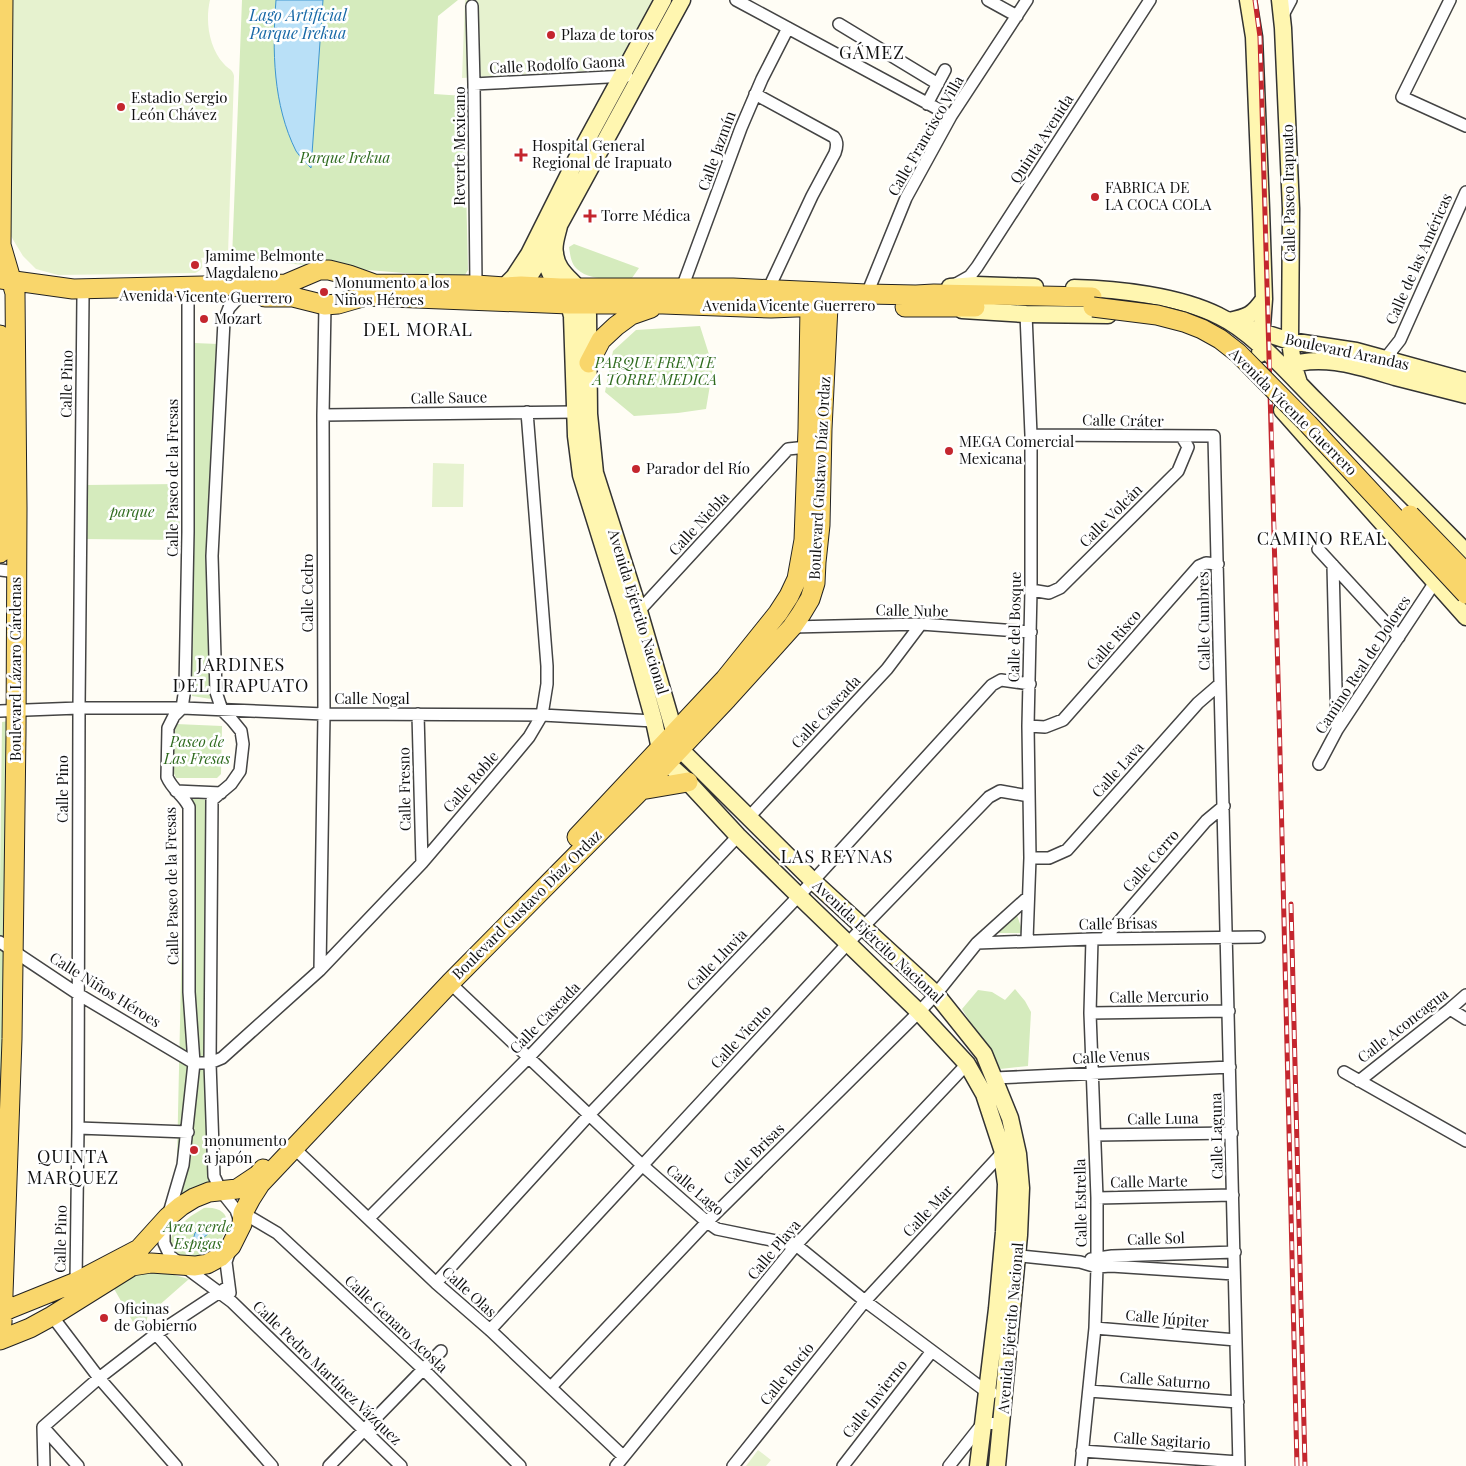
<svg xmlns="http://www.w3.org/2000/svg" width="1466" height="1466" font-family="'Playfair Display',serif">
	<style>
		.green { fill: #d5ebbd }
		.pitch { fill: #e6f2cf }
		.water { fill: #b9e0f7; stroke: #3f96cf }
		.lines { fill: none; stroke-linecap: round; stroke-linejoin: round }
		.street-casing { stroke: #444; stroke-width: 14 }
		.secondary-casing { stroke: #333; stroke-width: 19 }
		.primary-casing { stroke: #222; stroke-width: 21 }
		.street { stroke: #fff; stroke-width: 11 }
		.secondary { stroke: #fff6b0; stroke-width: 16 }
		.primary { stroke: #f9d66b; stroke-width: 19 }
		.rail-casing { stroke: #c4262e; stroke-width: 5 }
		.rail { stroke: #fff; stroke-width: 3; stroke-dasharray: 9; stroke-linecap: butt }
		.primary-bridge-casing { stroke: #222; stroke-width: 21; stroke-linecap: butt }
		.primary-bridge { stroke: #f9d66b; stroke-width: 19 }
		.poi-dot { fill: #c4262e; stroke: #fff; stroke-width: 2 }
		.labels { text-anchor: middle; stroke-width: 5; stroke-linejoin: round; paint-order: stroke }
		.poi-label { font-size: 15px; fill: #111; stroke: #fff; text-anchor: start }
		.street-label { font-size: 15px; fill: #111; stroke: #fff }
		.park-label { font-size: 15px; font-style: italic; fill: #2f6b1f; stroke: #fff }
		.water-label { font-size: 16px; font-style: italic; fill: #1768a6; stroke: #fff }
		.quarter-label { font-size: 18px; letter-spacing: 1px; fill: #111; stroke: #fff }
	</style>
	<rect width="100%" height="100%" fill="#fffdf5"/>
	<path class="green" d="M242,0H458L438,16L434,94L464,96L468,270L465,275L441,276L232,259Z
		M574,244L639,268L632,278C614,278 591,282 577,269C571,264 570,254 569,247Z
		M700,326L713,367L706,409L678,413L634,416L605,392L613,351L636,330Z
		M194,343L218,344L211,699L192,696Z
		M179,484L180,540L84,539L85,485Z
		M15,720L0,1286V885L2,722Z
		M176,724L222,726L221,774L217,778H176L173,771L172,730Z
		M185,798L212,800L210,1185L176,1204Z
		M1017,915L1023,933H992Z
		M1015,989L1025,1001L1031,1012L1028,1066L1000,1069L962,1009L978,990L992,992L1005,1000Z
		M204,1208C246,1205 224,1256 190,1257C185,1257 179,1255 175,1252C173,1249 172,1244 170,1241L174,1230L191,1216Z
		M139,1272H163L189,1279L148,1315L144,1330L137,1329L113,1287Z"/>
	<path class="pitch" d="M11,0H210C205,21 209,48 224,64C228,69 233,69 234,76L228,254L201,258C204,265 203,270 195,273L58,275L36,269L23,256L9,233Z
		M465,0H656L619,69L462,78Z
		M433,463L464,464L463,507H432Z
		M758,1450L771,1460L766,1466H746Z"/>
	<path class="water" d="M276,0H323L311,168C306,163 300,157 296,151C273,105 272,50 276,0Z
		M202,1226H209L210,1232L202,1239L193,1240L195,1233Z"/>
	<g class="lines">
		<g class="street-casing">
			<path id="street" d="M736,0L951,116
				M988,0L1017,16
				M1450,0L1402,97L1466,126
				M472,6L474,84L476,285
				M1282,17L1291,0
				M839,24L938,84
				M474,84L627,76
				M755,94L834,137C838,142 837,147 835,153L812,196L768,290
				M927,104L945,70
				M954,285L970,276L977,267L1150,0
				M682,288L741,128L762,79L788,28
				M867,294L906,198L951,116L1027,0
				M188,297V532L185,688L182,708L174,716L168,728L167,777C173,791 183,794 189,807V992L194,1063L183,1165L164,1230V1243L170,1256L232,1302L401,1466
				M239,297L229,308L224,321L212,556L216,692L222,710L232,720L241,731L243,744L240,771L231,784L212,800L210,1063L214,1176L221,1191L236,1210L240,1221
				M1026,314L1031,435V590L1028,726L1030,858L1027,940
				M1382,365L1385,359L1400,340L1466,192
				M323,415L575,412
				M1031,435L1214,436L1239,1466
				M1318,549L1399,637
				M1333,565L1337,730
				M0,570L17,572
				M1031,590L1049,593L1060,588L1178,471L1188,447L1182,437
				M639,611L788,449L807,447
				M792,627L921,624L1031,632
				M0,711L79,708H182L324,714L542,715L654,721
				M418,714L422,863
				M1028,726L1045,727L1063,720L1199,566L1206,563L1218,564
				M1319,764L1337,730L1435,582
				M176,791L221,793
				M749,817L887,669L921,624
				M1030,858H1049L1067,850L1198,703L1220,684
				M1104,939L1206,821L1224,806
				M0,942L78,994L194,1063H210L222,1058L320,970L422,863L509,761L529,737L542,715L547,684V666L527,412
				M977,943L1092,939L1259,937
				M320,970L324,714L323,415L325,305
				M450,983L642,1165L707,1222L717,1229L796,1245L865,1301L987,1392L992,1393
				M1450,1009L1466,1019
				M1090,1013L1229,1011
				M1344,1072L1466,1141
				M994,1078L1230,1067
				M1359,1081L1450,1009L1466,995
				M78,1128L188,1132
				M1095,1135L1232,1133
				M295,1149L436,1283L490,1330L623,1456
				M1097,1198L1233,1195
				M243,1213L277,1233L423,1369L520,1466
				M369,1218L529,1057L738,836
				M230,1250L226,1262L230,1293
				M1011,1255L1080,1262L1097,1267L1111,1266L1234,1274
				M1091,1259L1112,1256L1235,1252
				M76,1282L78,1128L79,708L83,296
				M436,1283L589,1115L813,881L992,685L1001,680L1030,684
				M52,1316L99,1378L176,1466
				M1095,1328L1236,1340
				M490,1330L863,927L989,797L1000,791L1029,796
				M156,1334L272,1466
				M551,1387L707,1222L919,1012L936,994L977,943L1028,897
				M1089,1391L1238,1402
				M43,1427L99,1378L156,1334L229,1286
				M43,1427L78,1466
				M43,1427L44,1466
				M1082,1451L1239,1462
				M329,1466L441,1351
				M616,1466L796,1245L967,1064
				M733,1466L865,1301L1003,1152L1006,1151
				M843,1466L932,1351
				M949,1466L983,1423L1001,1424
				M1081,1466L1095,1328L1097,1267V1198L1090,1013L1092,939"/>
		</g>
		<g class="secondary-casing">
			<path id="secondary" d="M1248,0L1254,37L1261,209L1264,299L1260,354
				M1280,0L1283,28L1291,209L1290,341L1293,364L1299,383
				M547,218L546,263L552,277L560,288L569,304L572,316L576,436L581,475L624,613L654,721L660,749L667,763L688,782L738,836L799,896L919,1012L967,1064L984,1094L1003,1152L1002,1155L1006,1184L1004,1232L997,1309L978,1466
				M559,226C557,235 553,245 555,253C556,268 567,276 576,286C582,295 586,304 588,315L589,414L595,473L639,611L679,748L813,881L936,994L984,1054L1010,1118L1018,1154L1021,1188L1019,1235L997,1466
				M505,286L514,277L529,254L576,160L663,0
				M950,287L976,285L1035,287
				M1074,288C1119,289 1179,296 1219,316C1253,332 1289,374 1316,401C1366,451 1416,502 1466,552
				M514,293L527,280L545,251L682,0
				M962,310L1026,314L1108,315
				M1229,321C1248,317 1253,315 1264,299
				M1252,329L1290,341L1356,351L1466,381
				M1283,367C1321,353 1358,366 1395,377C1419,383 1442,389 1466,395
				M1282,410L1466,617"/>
		</g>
		<g class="primary-casing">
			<path id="primary" d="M0,279L73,289L286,284L319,270H329L349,275L374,284L476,285L505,287L521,286L560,288H733L867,294L916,295L934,294L1092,297
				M265,297H293L325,305L338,304L366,296L569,304H663L771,308L822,306
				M905,307H975
				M0,335V553
				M589,363L601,340L616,326L631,315L651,308
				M641,790L688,782
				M577,837L725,679L778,613L789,596L797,579L804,540L808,429L810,307
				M0,1314L9,1309L76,1282L139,1249L168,1217L181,1206L194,1198L209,1192L237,1189L258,1175L263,1169
				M2,1323L12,1039L16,733L17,508L15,293L1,245L3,0
				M0,1340L30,1328L52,1316L132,1266L151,1263L195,1266L207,1264L220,1257L231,1246L242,1224L243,1213L251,1198L260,1184L450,983L641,790L727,699L792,627L801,614L810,599L815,583L816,562L820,525L822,429L828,306"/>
		</g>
		<use href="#street" class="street"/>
		<use href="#secondary" class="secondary"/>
		<use href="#primary" class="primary"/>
		<g class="rail-casing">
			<path id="rail" d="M1255,0L1260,37C1275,513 1286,990 1297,1466
				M1291,904L1305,1466"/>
		</g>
		<use href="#rail" class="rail"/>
		<g class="primary-bridge-casing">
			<path id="primary-bridge" d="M1093,307L1157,315L1184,322L1202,329L1220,339L1238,353L1308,424L1466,594
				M1410,515L1466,573"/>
		</g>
		<use href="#primary-bridge" class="primary-bridge"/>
	</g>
	<g class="poi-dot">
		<circle cx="551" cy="35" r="5"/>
		<circle cx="121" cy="107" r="5"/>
		<path d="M518.5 147.5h5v5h5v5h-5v5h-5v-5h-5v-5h5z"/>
		<circle cx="1095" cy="197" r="5"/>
		<path d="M587.5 208.5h5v5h5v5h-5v5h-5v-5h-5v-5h5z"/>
		<circle cx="195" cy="265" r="5"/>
		<circle cx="324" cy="292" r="5"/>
		<circle cx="204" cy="319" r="5"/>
		<circle cx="949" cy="451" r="5"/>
		<circle cx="636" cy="469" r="5"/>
		<circle cx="194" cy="1150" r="5"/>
		<circle cx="104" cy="1318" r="5"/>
	</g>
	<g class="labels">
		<g class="poi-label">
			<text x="561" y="40">Plaza de toros</text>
			<text x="131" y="103">Estadio Sergio<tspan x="131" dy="17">León Chávez</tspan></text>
			<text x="532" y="151">Hospital General<tspan x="532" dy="17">Regional de Irapuato</tspan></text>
			<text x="1105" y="193">FABRICA DE<tspan x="1105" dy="17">LA COCA COLA</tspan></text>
			<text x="601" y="221">Torre Médica</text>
			<text x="205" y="261">Jamime Belmonte<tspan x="205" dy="17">Magdaleno</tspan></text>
			<text x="334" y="288">Monumento a los<tspan x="334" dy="17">Niños Héroes</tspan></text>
			<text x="214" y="324">Mozart</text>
			<text x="959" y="447">MEGA Comercial<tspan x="959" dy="17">Mexicana</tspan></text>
			<text x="646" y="474">Parador del Río</text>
			<text x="204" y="1146">monumento<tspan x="204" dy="17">a japón</tspan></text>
			<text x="114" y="1314">Oficinas<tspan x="114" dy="17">de Gobierno</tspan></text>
		</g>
		<g class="street-label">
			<text transform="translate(557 65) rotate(-3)" y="5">Calle Rodolfo Gaona</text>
			<text transform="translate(926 136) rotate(-60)" y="5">Calle Francisco Villa</text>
			<text transform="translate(1042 139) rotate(-57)" y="5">Quinta Avenida</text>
			<text transform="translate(460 146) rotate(-90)" y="5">Reverte Mexicano</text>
			<text transform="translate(717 151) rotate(-70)" y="5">Calle Jazmín</text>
			<text transform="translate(1289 193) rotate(-91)" y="5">Calle Paseo Irapuato</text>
			<text transform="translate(1419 259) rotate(-66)" y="5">Calle de las Américas</text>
			<text transform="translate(206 297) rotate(1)" y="5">Avenida Vicente Guerrero</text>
			<text x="789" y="311">Avenida Vicente Guerrero</text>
			<text transform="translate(1347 352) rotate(12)" y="5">Boulevard Arandas</text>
			<text transform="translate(67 384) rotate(-89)" y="5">Calle Pino</text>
			<text transform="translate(449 398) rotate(-1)" y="5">Calle Sauce</text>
			<text transform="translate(1293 412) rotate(45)" y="5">Avenida Vicente Guerrero</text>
			<text transform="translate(1123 421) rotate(1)" y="5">Calle Cráter</text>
			<text transform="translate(173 478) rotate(-90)" y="5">Calle Paseo de la Fresas</text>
			<text transform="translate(820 478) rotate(-87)" y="5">Boulevard Gustavo Díaz Ordaz</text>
			<text transform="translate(1111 516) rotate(-45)" y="5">Calle Volcán</text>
			<text transform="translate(699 524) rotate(-47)" y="5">Calle Niebla</text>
			<text transform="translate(308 593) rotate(-90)" y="5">Calle Cedro</text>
			<text transform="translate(912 611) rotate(1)" y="5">Calle Nube</text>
			<text transform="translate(638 612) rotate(73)" y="5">Avenida Ejército Nacional</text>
			<text transform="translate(1204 621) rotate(-91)" y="5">Calle Cumbres</text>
			<text transform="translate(1015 627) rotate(-89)" y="5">Calle del Bosque</text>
			<text transform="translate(1114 640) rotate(-49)" y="5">Calle Risco</text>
			<text transform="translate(1363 665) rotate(-57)" y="5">Camino Real de Dolores</text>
			<text transform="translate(16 669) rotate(-90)" y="5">Boulevard Lázaro Cárdenas</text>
			<text x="372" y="704">Calle Nogal</text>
			<text transform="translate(826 712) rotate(-47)" y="5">Calle Cascada</text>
			<text transform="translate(1118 770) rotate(-48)" y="5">Calle Lava</text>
			<text transform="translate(471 782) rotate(-49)" y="5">Calle Roble</text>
			<text transform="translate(63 789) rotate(-90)" y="5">Calle Pino</text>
			<text transform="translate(405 789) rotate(-91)" y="5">Calle Fresno</text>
			<text transform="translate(1151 861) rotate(-49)" y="5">Calle Cerro</text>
			<text transform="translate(172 886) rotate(-91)" y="5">Calle Paseo de la Fresas</text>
			<text transform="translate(527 905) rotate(-45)" y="5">Boulevard Gustavo Díaz Ordaz</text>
			<text transform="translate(1118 924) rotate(-1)" y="5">Calle Brisas</text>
			<text transform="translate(878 942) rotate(43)" y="5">Avenida Ejército Nacional</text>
			<text transform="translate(717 960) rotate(-46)" y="5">Calle Lluvia</text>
			<text transform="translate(105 990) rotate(32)" y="5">Calle Niños Héroes</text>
			<text transform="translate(1159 997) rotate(-1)" y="5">Calle Mercurio</text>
			<text transform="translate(545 1018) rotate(-46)" y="5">Calle Cascada</text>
			<text transform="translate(1403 1026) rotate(-38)" y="5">Calle Aconcagua</text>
			<text transform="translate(741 1037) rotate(-47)" y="5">Calle Viento</text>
			<text transform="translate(1111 1057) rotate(-3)" y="5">Calle Venus</text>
			<text transform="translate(1163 1119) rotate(-1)" y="5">Calle Luna</text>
			<text transform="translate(1217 1136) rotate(-91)" y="5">Calle Laguna</text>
			<text transform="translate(754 1154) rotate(-45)" y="5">Calle Brisas</text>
			<text transform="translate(1149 1182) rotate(-1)" y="5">Calle Marte</text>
			<text transform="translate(695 1190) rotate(40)" y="5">Calle Lago</text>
			<text transform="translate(1081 1203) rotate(-91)" y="5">Calle Estrella</text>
			<text transform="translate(928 1211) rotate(-47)" y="5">Calle Mar</text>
			<text transform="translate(61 1239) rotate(-89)" y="5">Calle Pino</text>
			<text transform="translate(1156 1239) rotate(-2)" y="5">Calle Sol</text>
			<text transform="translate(774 1250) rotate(-50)" y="5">Calle Playa</text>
			<text transform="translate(469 1292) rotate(42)" y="5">Calle Olas</text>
			<text transform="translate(1167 1319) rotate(5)" y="5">Calle Júpiter</text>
			<text transform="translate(396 1324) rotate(43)" y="5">Calle Genaro Acosta</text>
			<text transform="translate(1011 1328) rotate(-85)" y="5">Avenida Ejército Nacional</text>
			<text transform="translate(327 1373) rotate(44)" y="5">Calle Pedro Martínez Vázquez</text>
			<text transform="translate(787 1374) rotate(-51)" y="5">Calle Rocío</text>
			<text transform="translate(1165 1381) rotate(4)" y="5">Calle Saturno</text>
			<text transform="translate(875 1399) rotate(-52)" y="5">Calle Invierno</text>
			<text transform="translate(1162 1441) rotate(4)" y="5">Calle Sagitario</text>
		</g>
		<g class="park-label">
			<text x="345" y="163">Parque Irekua</text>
			<text x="655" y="368">PARQUE FRENTE<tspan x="655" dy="17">A TORRE MEDICA</tspan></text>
			<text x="132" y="517">parque</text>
			<text x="197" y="747">Paseo de<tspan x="197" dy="17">Las Fresas</tspan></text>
			<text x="198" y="1232">Area verde<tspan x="198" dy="17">Espigas</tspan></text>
		</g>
		<g class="water-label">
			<text x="298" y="21">Lago Artificial<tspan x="298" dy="18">Parque Irekua</tspan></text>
		</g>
		<g class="quarter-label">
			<text x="872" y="59">GÁMEZ</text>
			<text x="418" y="336">DEL MORAL</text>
			<text x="1322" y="545">CAMINO REAL</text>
			<text x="241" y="671">JARDINES<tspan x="241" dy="21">DEL IRAPUATO</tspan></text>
			<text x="837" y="863">LAS REYNAS</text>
			<text x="73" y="1163">QUINTA<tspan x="73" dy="21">MARQUEZ</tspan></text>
		</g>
	</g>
</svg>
